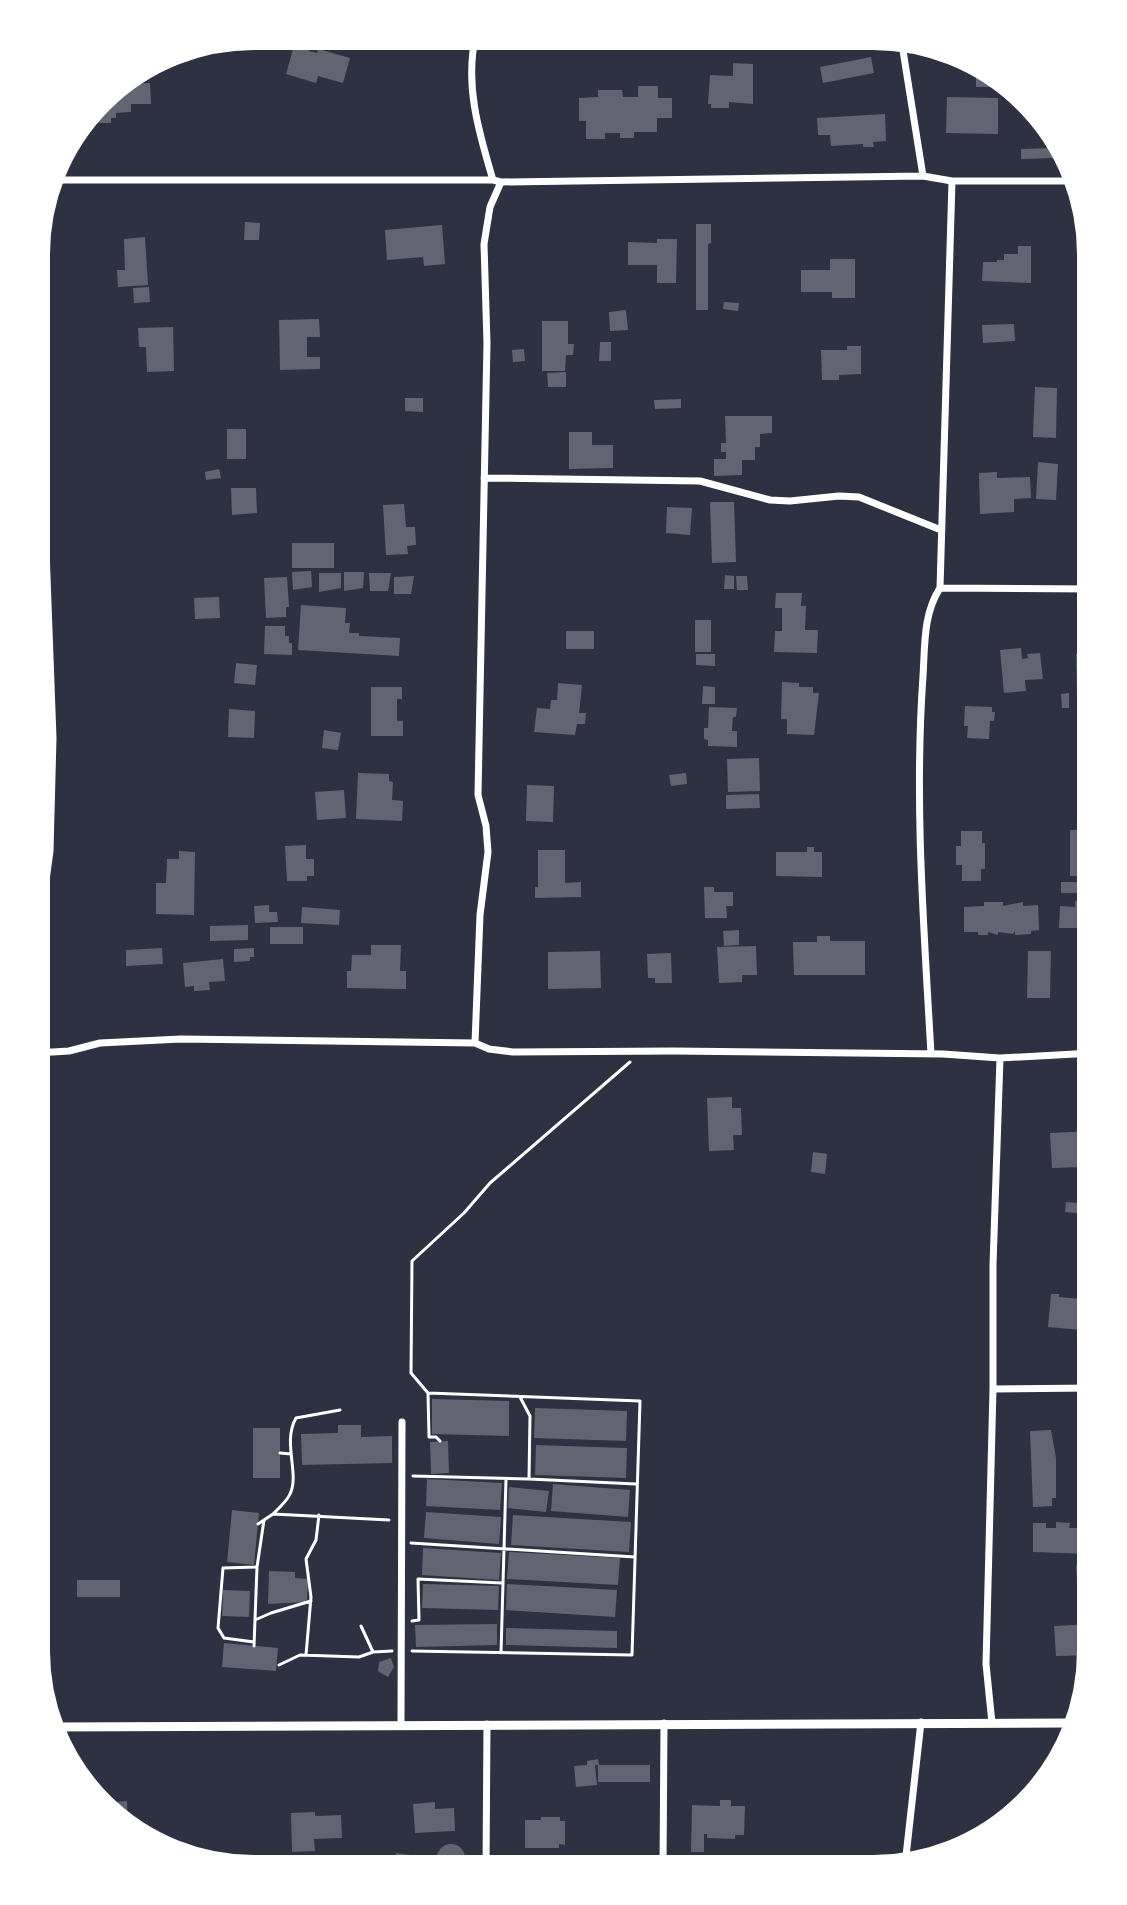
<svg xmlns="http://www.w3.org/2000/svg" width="1127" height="1905" font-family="Barlow,sans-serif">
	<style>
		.building { fill: #626471 }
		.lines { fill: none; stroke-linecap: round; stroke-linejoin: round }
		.path { stroke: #fff; stroke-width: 3 }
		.minor { stroke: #fff; stroke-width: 7 }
		.tertiary { stroke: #fff; stroke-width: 9 }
		.rim { fill: none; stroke: #fff; stroke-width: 4 }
	</style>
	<rect width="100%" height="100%" fill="#2d3142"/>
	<path class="building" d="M653,37H691V40H653Z
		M295,42L310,46L309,51L317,53L318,49L350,58L343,83L318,76L316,83L286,74Z
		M871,57L874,73L823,83L820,67Z
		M733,63L753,64V104L729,102V108H711V104H708L710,75L733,76Z
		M976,68L994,77L995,87H976Z
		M122,80V84L150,83L151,104H131V112L116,113V118H111V123H86V118L109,89Z
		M638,86H658V98H672V118H657V132H634V138H620V133H605V139H586V121H579V98L598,97V90H622L623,97H638Z
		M947,97L998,98V134L946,133Z
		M885,114L886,141L873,142L874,147H863V144L831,146L830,135H818L817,118Z
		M1054,148V158L1021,159V149Z
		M245,222L260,223L259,240H244Z
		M696,224H711V243L708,244V310H696Z
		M442,225L445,264L424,266L423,257L387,260L385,230Z
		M145,237L148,285L118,287L117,270H125L124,239Z
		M657,239H677L676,283H657V265H628V242L657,243Z
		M1018,246H1031V283L982,281L983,262H997V260H1004V254H1018Z
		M830,259H855V298H832V292H801V270H830Z
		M149,287L150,302L134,303L133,288Z
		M724,302L739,303L738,311L723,309Z
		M626,310L628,330L610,331L609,312Z
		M319,319L320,337H307V357H320V369L280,370L279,320Z
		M542,321H568V344H574L573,355H566L565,371H542Z
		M1014,324L1015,341L983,343L982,325Z
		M173,327L174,371L147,372L146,347H139L138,328Z
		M600,342H611V361H599Z
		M847,346H861V374L839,375V380H822L821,350H847Z
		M524,349L525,361L513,362L512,350Z
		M566,372V387H548L547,373Z
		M1035,387L1057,388L1056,438L1033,437Z
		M405,398H423V412L405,411Z
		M681,399V408L655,409L654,400Z
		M725,416H772V433L760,434V447H755V460H742V475L714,476V459H726V452H721V443H726Z
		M227,429H246V459H227Z
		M569,432H592V445H613V468L569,469Z
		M1093,459V494H1091L1086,460Z
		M1038,462L1058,464L1056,500L1036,499Z
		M219,469L221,478L206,480L205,472Z
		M997,472V478L1030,477L1031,498L1014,499V512L980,514L979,473Z
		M231,488H256L257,513L232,515Z
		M710,502H734L736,562L712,563Z
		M404,504L406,527H415L416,545L407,546L408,554L386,555L383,505Z
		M667,507L692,508L690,535L666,533Z
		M292,543H334V568H292Z
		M311,571L312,587L293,590L292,572Z
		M344,572H364L363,588L344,591Z
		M319,573H341V588L319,592Z
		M369,573H391L388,591H370Z
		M725,575L734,576V589H724Z
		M414,576L411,594H394V577Z
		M736,576H747L748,590H737Z
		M287,577L289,607H286V617L266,618L264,578Z
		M776,593H802L801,606H806L805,630H818L817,653L774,652L775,631H782V608H775Z
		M219,597L220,618L195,619L194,598Z
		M301,605L346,608L345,623H350L349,633H359V636L400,638L399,656L298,650Z
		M695,620H711V652H695Z
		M265,626H285V636H289V643H292V655L264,654Z
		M566,631H594V649H566Z
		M1021,648L1022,659L1028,658L1027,654L1040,653L1043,679L1025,680L1026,691L1004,693L1000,650Z
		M696,654H715V666L696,665Z
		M1076,654H1093V693H1077Z
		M236,663L257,665L255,685L234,683Z
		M782,682L799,683V687H813V693H819L814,735L787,734V719H781Z
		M558,683L582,685L579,713H586L585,724H577L575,735L534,732L537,708L550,709L551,700H557Z
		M703,686L715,687V704H702Z
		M371,687H402V699H397V721H403V736H371Z
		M1069,693V708H1062L1061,694Z
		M965,706L992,707V712H995L994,721H990L989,739L967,738L968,726H964Z
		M709,707L737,708L736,717H733L732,731H737V747L708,746V740L704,739V728H708Z
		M229,709L255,711L254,738L228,737Z
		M324,730L341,733L338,750L322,748Z
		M759,758L760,791L728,792L727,759Z
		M358,773L389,774V781L393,782L392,800L403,801L402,821L356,819Z
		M686,773L687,784L671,786L669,775Z
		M527,785L554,786L553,822L526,821Z
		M344,790L346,818L317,820L315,792Z
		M759,794L760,808L726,809V795Z
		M1070,830H1092L1091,876H1070Z
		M961,831H982V843H985V869H981V881H962V865H956V846H961Z
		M306,845V859H314V876H307V881H287L285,846Z
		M807,847H814V852H822V877L776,876V852H807Z
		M538,850H565V883L581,882V897L535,898V887H538Z
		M179,851L195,852L194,915L156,914V883H166L167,859H179Z
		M1061,882H1078V893H1061Z
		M704,887H714V892H733V906H726L727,918H705Z
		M1086,898H1093V928H1059L1060,906L1075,907V901L1086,902Z
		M984,902H1003V906L1023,902V906L1038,905L1039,930L1031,931V934L1015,935V931L1013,934L998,932V935L988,932V935H978V932H964V907L984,906Z
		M269,905V912H277L278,922L255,923L254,906Z
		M302,907L340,910L339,925L301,923Z
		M248,925V940L210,941V926Z
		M270,927H303V944H270Z
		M739,930V945L724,946L723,931Z
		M817,936H830V941H865V975H794L793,942H817Z
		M371,945H401L400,971H406V989L347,988V971H351L352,955H371Z
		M756,946L757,975H742V982L719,983L717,947Z
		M162,948L163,964L126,966V950Z
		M254,948V957H250V961L234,962V949Z
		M600,951L601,988L548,989V952Z
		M1028,951H1051L1050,998H1027Z
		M671,953L672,983H655V978H648L647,954Z
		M1085,955L1093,956V994H1084Z
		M223,959L225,981L209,982L210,990L194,991V986L185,987L183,963Z
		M732,1097V1108H741L742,1135H733L734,1150L709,1151L707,1098Z
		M1093,1131V1174L1081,1175V1167L1052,1168L1050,1133Z
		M813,1152L827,1154L825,1174L811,1172Z
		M1066,1202L1087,1204L1086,1214L1065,1212Z
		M1051,1294H1059V1297L1093,1300V1331L1048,1327Z
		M432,1399L509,1401V1436L432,1434Z
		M535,1408L627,1411L626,1441L534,1438Z
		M338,1425H361V1437L392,1436V1463L302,1465L301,1434L338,1433Z
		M253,1428H280V1478H253Z
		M1051,1430L1056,1458V1498H1052V1506L1033,1507L1030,1431Z
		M448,1441L449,1473L431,1474L430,1442Z
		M536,1445L627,1448L626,1478L535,1475Z
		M427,1479L502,1483L500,1510L426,1506Z
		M553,1484L630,1490L628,1517L551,1511Z
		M509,1487L549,1491L546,1512L508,1508Z
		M232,1510L259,1513L254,1565L227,1562Z
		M426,1512L501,1517L499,1544L424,1538Z
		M513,1515L631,1522L629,1552L511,1545Z
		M1056,1522L1070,1523L1069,1528H1078V1522H1093V1551H1089L1090,1554L1033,1552V1523H1046V1528H1056Z
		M423,1548L501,1553L499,1580L422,1575Z
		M509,1552L620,1558L618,1585L507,1579Z
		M1093,1564V1594L1078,1595L1076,1565Z
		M269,1571L295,1572V1578L308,1579L307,1602L268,1604Z
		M77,1580H120V1597H77Z
		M423,1584L499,1586L498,1610L422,1608Z
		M507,1584L617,1590L615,1617L506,1610Z
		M223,1590L250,1591L249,1617L222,1616Z
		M497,1624V1645L416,1647L415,1625Z
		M1093,1624L1092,1655L1056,1656L1054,1626Z
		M506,1628L617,1631V1648L506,1645Z
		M224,1643L278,1648L276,1671L222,1667Z
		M391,1658L394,1667L388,1677L378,1671L379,1662Z
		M1084,1678H1088L1082,1693H1075L1076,1681H1084Z
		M598,1759L599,1765H595L597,1785L576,1787L574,1766L587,1765V1761Z
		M598,1765H650V1782H598Z
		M720,1800H731V1806H745L744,1835H735V1839L707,1838V1834H704V1852H691L692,1805L720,1806Z
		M127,1801L128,1829L120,1825L103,1803Z
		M435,1802V1809L454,1808L455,1831L415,1833L413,1804Z
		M315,1812V1816L341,1815L342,1838L314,1839L315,1851L292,1852L291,1813Z
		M541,1817H560V1821H565V1845L559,1844V1848H525V1820H541Z
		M437 1858a14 14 0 1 1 28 0a14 14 0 1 1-28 0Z
		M396,1853L425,1857L423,1870H402V1867L394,1866Z"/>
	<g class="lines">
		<path class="path" d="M428,1393L429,1437H436L440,1441
			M520,1397L530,1416L529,1479L636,1484
			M280,1453L291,1454
			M413,1476L529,1479
			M273,1514C279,1508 287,1501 290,1494C300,1474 282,1442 296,1418L340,1410
			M258,1524L273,1514L389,1520
			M411,1543L635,1557
			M255,1620L271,1613L311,1601
			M412,1621L419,1620L418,1579L502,1583
			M361,1626L373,1652
			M254,1642L224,1638L218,1628L223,1568L257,1567
			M254,1646L257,1567L264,1520
			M412,1651L632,1655L640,1401L428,1393L411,1373L412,1261L464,1213L490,1183L630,1062
			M501,1653L506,1479
			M306,1655L311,1597L306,1559L316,1540L319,1515
			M279,1665L300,1655L359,1657L373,1652L392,1651"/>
		<path class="minor" d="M476,35C464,84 479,133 493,180
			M901,38L923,176
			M50,180H493L501,182L923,176L952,181H1078
			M952,181L940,588L1093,589
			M484,478L700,481L770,500L790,501L839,496L859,497L941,530
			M475,1043L480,915L488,852L486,826L478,795L487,343L484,244L490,207L501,182
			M36,1053L69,1051L100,1043L181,1039L475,1043L489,1049L513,1052L674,1051L943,1054L1000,1058L1093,1053
			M931,1054C924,929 914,802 923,676C925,646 923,614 940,588
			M993,1389V1265L1000,1058
			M35,1657L38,939L50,851L53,738L38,334L42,206
			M992,1723L986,1664L993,1389L1093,1388
			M401,1724L402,1422V1430
			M905,1865L921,1722
			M486,1870L487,1724
			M663,1870L664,1723"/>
		<path class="tertiary" d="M49,1727L1071,1723"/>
	</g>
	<path d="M0 0H1127V1905H0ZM254 48H873A206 206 0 0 1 1079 254V1651A206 206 0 0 1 873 1857H254A206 206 0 0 1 48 1651V254A206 206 0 0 1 254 48Z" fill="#fff" fill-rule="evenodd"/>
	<path class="rim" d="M254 48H873A206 206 0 0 1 1079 254V1651A206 206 0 0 1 873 1857H254A206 206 0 0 1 48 1651V254A206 206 0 0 1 254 48Z"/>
</svg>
